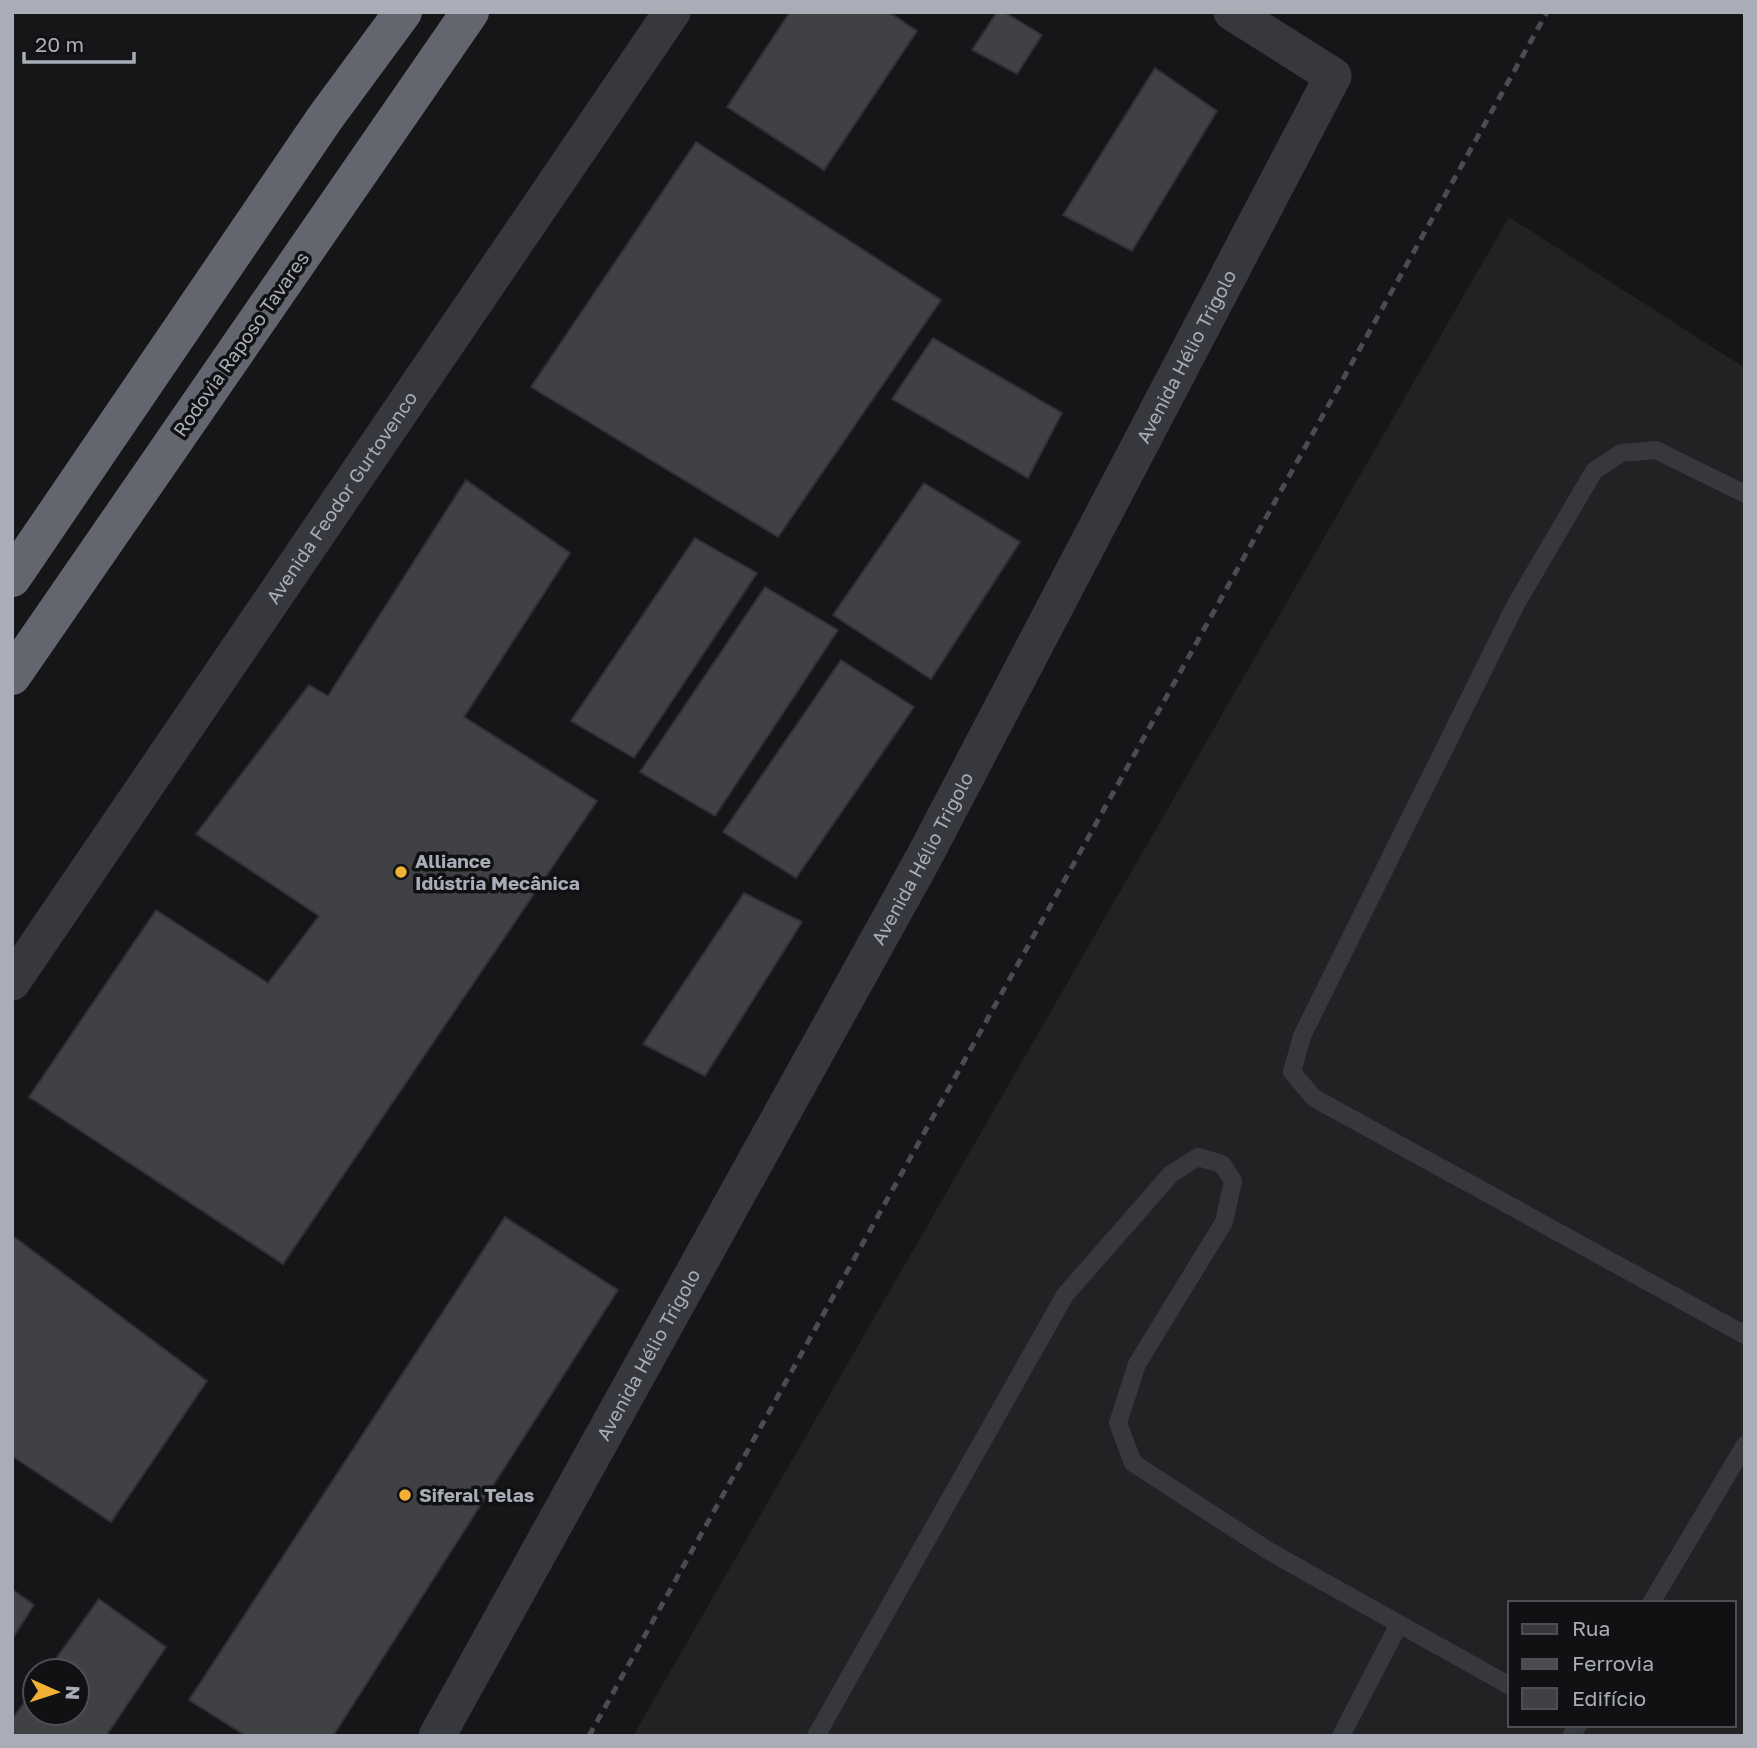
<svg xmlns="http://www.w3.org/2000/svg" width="1757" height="1748" font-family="'Golos Text',sans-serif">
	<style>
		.built { fill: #222225; fill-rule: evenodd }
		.building { fill: #404145; stroke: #303034; stroke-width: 2 }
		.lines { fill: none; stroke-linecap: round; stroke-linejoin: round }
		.service { stroke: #37383d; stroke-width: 18 }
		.minor { stroke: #37383d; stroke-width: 37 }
		.motorway { stroke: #63666e; stroke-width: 38 }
		.rail { stroke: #4a4c52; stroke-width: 5; stroke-dasharray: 9 7; stroke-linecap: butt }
		.poi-dot { fill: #f2b134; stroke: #111113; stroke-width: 2.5 }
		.labels { text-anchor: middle; stroke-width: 7; stroke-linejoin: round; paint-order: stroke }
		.street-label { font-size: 19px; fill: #a8adb8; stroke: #111113 }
		.poi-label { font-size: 19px; font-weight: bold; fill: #a8adb8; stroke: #111113; text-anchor: start }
	</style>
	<rect width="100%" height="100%" fill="#161618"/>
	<path class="built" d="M1509,217L1745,368V1736H633ZM1510,1603H1734V1725H1510Z"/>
	<path class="building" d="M790,12H889L917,31L824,170L727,107Z
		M997,12H1004L1042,35L1017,74L972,50Z
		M1155,68L1217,111L1132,251L1063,215Z
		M696,142L941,300L778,537L531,387Z
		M933,338L1062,413L1028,478L892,399Z
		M466,480L570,553L464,717L597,801L283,1264L29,1097L156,910L268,983L319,916L196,834L309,685L328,696Z
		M924,483L1020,542L931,679L833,615Z
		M695,538L757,573L634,758L571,721Z
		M765,587L838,630L715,816L640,772Z
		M841,660L914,707L796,878L723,832Z
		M744,893L802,922L705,1076L643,1044Z
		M505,1217L618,1290L333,1736H246L189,1700Z
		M13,1236L207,1381L111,1522L12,1456Z
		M12,1589L34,1605L12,1639Z
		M99,1599L166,1647L106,1736H12V1719L35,1688V1713H77V1671H47Z"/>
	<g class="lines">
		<path class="service" d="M1745,494L1656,450L1621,453L1594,471L1516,604L1302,1036L1292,1072L1314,1098L1745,1335
			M1651,1603L1745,1445
			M816,1736L1065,1295L1171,1174L1198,1157L1222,1164L1233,1181L1224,1222L1137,1364L1118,1423L1133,1463L1269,1551L1510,1686
			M1341,1736L1399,1624
			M1571,1736L1578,1725"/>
		<g class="minor">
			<path id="s1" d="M12,982L672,12"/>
			<path id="s2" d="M437,1736L923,859L1333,76L1232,12"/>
		</g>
		<path class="motorway" d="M12,578L325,118L403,12
			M12,676L470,12"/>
		<path class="rail" d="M589,1736L1547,12"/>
	</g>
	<g class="poi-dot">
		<circle cx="401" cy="872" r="7"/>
		<circle cx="405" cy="1495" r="7"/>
	</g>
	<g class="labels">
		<g class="street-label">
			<text transform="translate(241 344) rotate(-55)" y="7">Rodovia Raposo Tavares</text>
			<text dy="7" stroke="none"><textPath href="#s2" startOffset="1570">Avenida Hélio Trigolo</textPath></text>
			<text dy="7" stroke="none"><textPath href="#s1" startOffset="586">Avenida Feodor Gurtovenco</textPath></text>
			<text dy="7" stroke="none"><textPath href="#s2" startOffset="1003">Avenida Hélio Trigolo</textPath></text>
			<text dy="7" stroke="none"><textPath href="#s2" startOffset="436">Avenida Hélio Trigolo</textPath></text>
		</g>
		<g class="poi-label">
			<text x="415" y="868">Alliance<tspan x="415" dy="22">Idústria Mecânica</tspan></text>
			<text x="419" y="1502">Siferal Telas</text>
		</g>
	</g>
	<rect width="1757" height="1748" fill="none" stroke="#a8adb8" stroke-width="28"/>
	<rect x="1508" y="1601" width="228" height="126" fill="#111113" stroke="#4d4f55" stroke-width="2"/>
	<rect x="1522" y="1624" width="35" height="10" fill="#37383d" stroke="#4d4f55" stroke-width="2"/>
	<text x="1572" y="1636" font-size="21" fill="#a8adb8">Rua</text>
	<rect x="1522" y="1659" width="35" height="10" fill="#4a4c52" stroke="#4d4f55" stroke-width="2"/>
	<text x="1572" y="1671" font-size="21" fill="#a8adb8">Ferrovia</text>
	<rect x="1522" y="1688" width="35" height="21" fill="#404145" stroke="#4d4f55" stroke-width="2"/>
	<text x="1572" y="1706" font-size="21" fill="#a8adb8">Edifício</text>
	<g transform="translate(56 1692) rotate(93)"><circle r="33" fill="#111113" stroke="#4d4f55" stroke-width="2"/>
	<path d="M0-5L12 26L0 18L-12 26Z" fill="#f2b134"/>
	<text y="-10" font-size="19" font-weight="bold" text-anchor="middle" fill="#a8adb8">N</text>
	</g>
	<path d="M24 52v10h110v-10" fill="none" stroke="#a8adb8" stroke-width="3.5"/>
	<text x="35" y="52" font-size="21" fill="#a8adb8" stroke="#111113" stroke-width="5" paint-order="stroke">20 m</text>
</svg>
